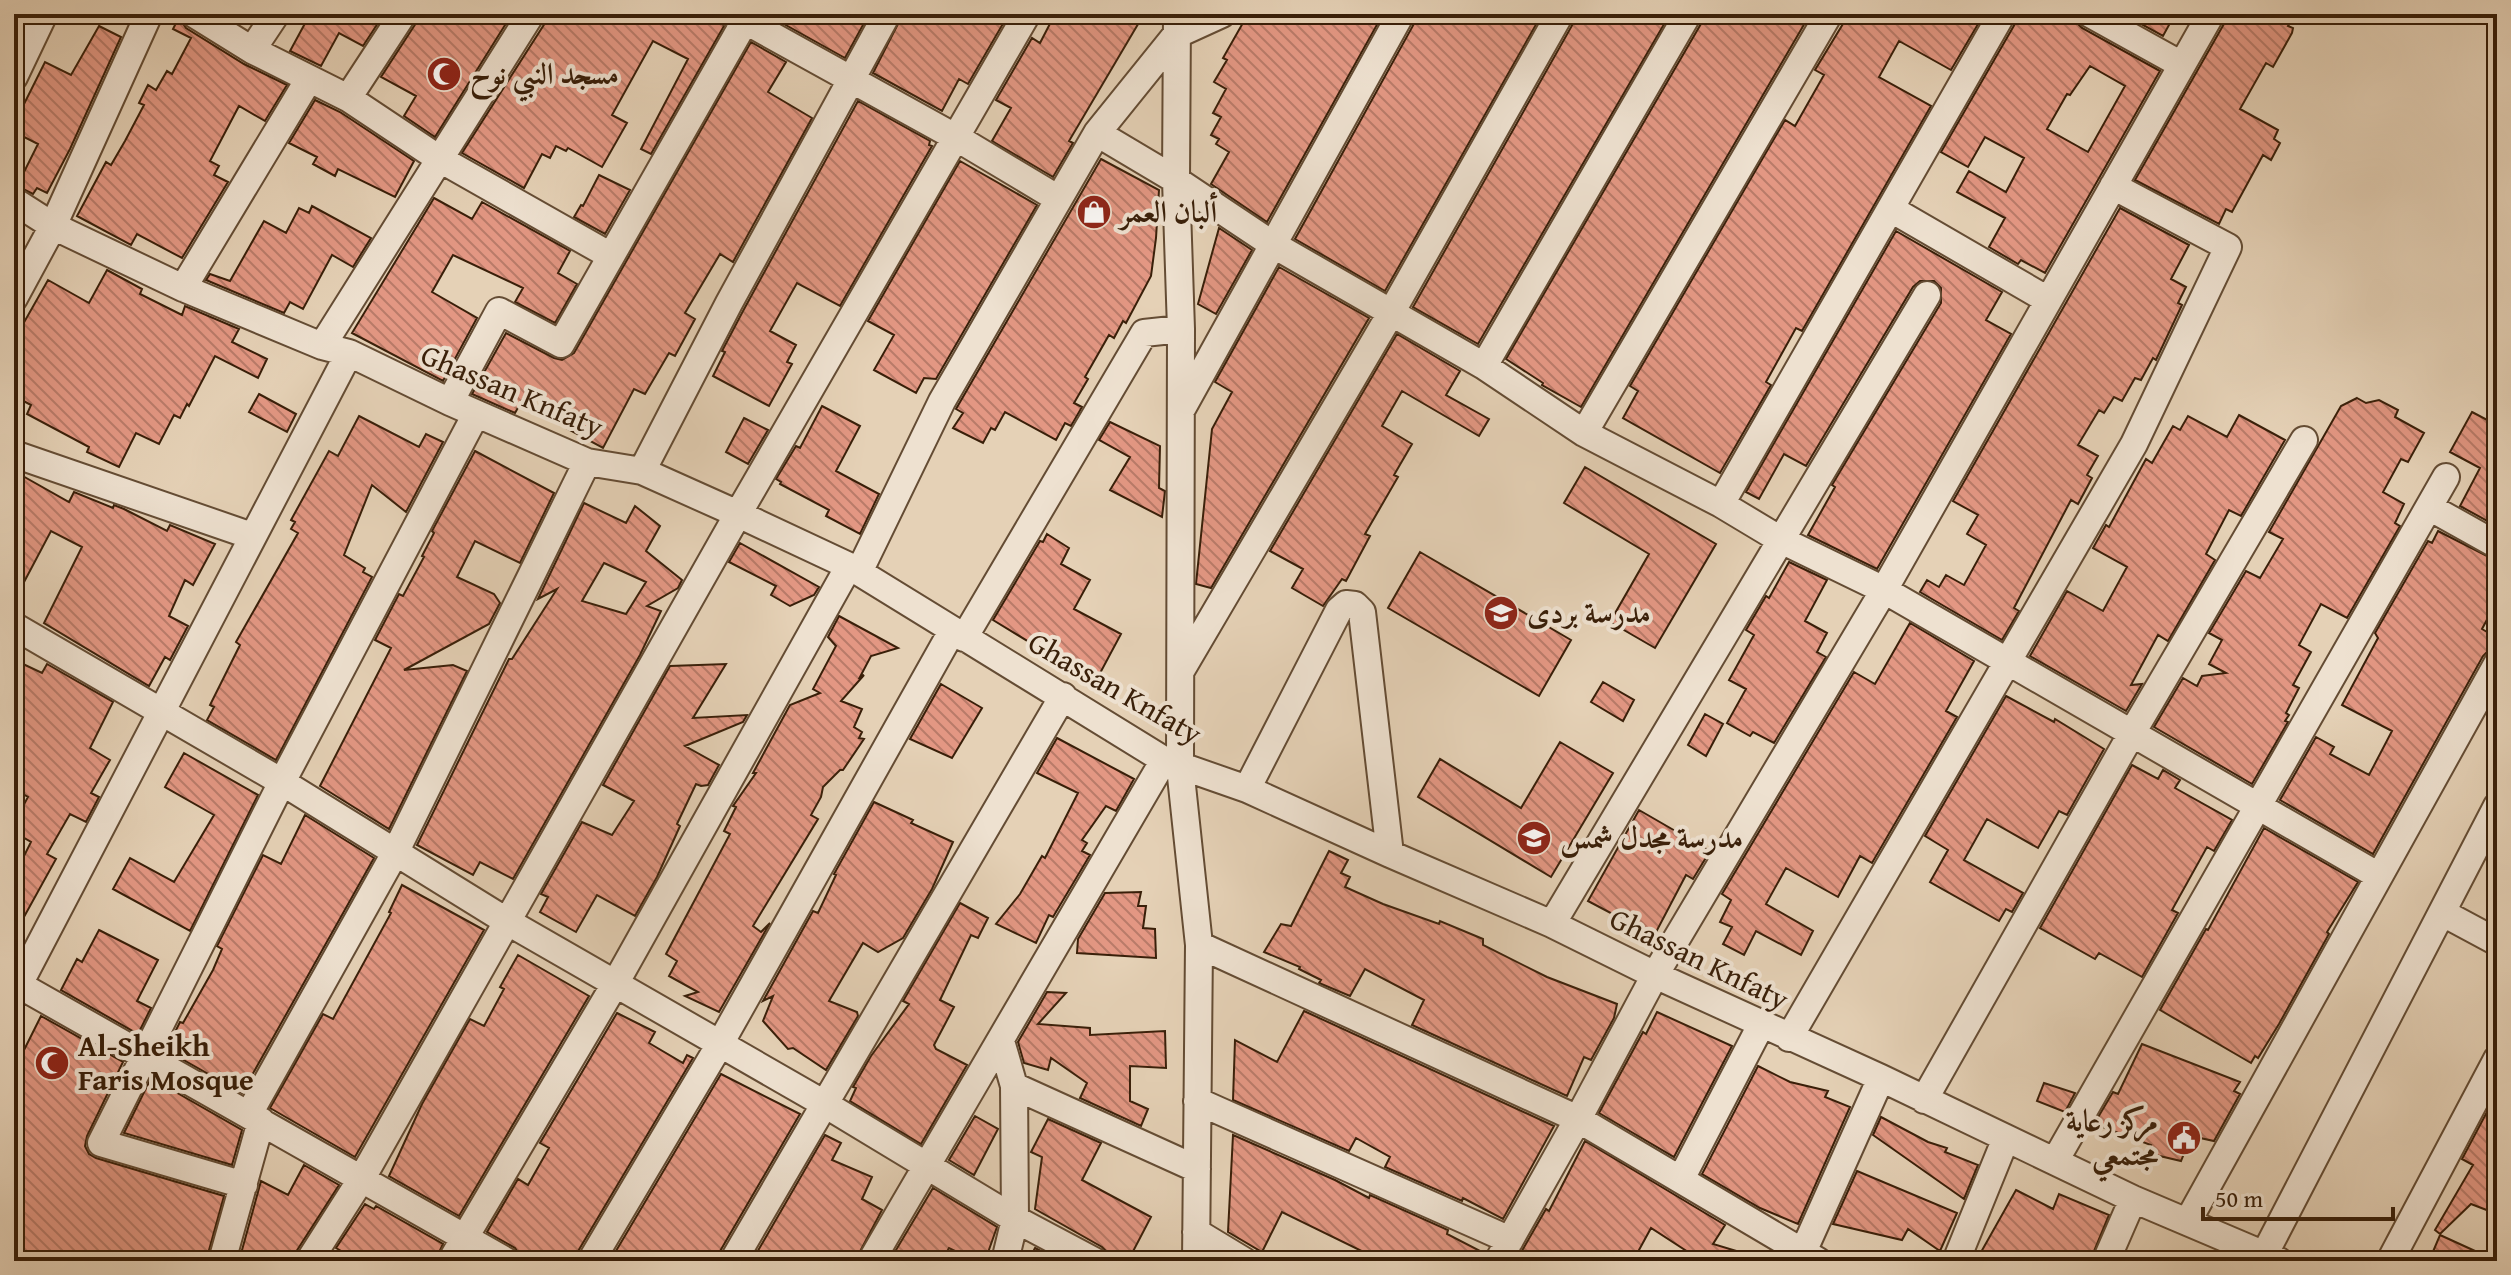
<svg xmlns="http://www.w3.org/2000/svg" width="2511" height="1275" font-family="'Gentium Book Plus',Amiri,serif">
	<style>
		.building { fill: url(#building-back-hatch); stroke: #391f09; stroke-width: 2; fill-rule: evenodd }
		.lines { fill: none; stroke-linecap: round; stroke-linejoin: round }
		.minor-casing { stroke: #644c34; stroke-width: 30 }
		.minor { stroke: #eee1d0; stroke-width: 26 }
		.labels { text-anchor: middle; stroke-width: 8; stroke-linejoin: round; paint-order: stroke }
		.poi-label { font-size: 30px; font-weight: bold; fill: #391f09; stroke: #eee1d0; text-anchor: start }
		.street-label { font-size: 30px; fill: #391f09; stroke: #eee1d0 }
	</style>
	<defs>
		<pattern id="building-back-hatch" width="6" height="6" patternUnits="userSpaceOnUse" patternTransform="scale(2)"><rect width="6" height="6" fill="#e39783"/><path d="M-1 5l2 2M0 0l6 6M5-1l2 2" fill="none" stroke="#b97b69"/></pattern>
	</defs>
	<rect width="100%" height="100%" fill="#e5d1b6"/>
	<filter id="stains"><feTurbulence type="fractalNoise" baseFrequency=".0025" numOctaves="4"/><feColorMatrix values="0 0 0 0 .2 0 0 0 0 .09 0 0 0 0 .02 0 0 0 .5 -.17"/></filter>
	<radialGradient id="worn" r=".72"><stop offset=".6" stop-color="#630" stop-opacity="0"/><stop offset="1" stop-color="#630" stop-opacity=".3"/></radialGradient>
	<path class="building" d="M306,14H384L363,46L339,33L321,66L290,51L309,16Z
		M419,14H512L435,137L404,116L416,96L381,77L416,23Z
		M547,14H717L724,26L651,154L641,149L688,59L653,41L612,115L627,123L602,167L568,148L566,151L556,146L550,158L542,154L524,188L462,153L545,23Z
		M766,14H869L845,58Z
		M903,14H1004L1000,20L1004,22L968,84L959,79L942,111L873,73Z
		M1055,14H1144L1069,141L1073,143L1053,177L992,141L1011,108L996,100L1032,38L1040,43Z
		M1248,14H1383L1267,222L1211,184L1229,152L1216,144L1219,139L1211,135L1221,117L1213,113L1226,89L1214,82L1227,60L1223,58Z
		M1417,14H1542L1385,291L1295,239L1415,22Z
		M1576,14H1670L1478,344L1413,307L1574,22Z
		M1704,14L1809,16L1581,407L1542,385L1543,383L1506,359L1702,22Z
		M1849,14H1984L1951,70L1899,41L1879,77L1931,106L1802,331L1796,328L1766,382L1771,385L1720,473L1623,418L1638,391L1630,386L1785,120L1795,126L1824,75L1815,70Z
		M2018,14H2074L2076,22L2082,28L2160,71L2045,273L2021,260L2018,264L1989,247L2005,218L1957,192L1969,171L2006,192L2024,158L1985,137L1968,167L1941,152L2016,22ZM2090,66L2125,86L2088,152L2047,129L2067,94L2070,95Z
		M2123,14H2175L2163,36Z
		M2227,14H2295L2288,26L2293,28L2292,33L2273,67L2266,63L2240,109L2278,130L2274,139L2280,143L2271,160L2263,155L2232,212L2226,209L2219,224L2135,180L2225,22Z
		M179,17L186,28L244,64L287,85L265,121L239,106L210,161L219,166L214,175L228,182L182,258L137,234L131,245L77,216L106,162L111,165L125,141L144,105L139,103L148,85L156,90L167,71L172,74L191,38L173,29Z
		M99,26L121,37L70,149L47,193L37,188L33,194L17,186L38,144L14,132V124L45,62L71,75Z
		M751,42L786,62L768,92L812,118L733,262L720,254L685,313L695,319L675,356L669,353L645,394L634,389L603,448L568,429L575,415L528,390L515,413L472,394L506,333L554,358L562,360L574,353Z
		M315,100L340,112L414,161L395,197L338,169L335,176L313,164L317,157L289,143Z
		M858,101L930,141L929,145L932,146L840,306L797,283L770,331L796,345L787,362L792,364L769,406L713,376L725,352L722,351L743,311Z
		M1101,159L1159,190L1156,238L1151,276L1126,323L1123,321L1114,338L1109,335L1085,377L1088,379L1074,403L1082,407L1071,426L1065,423L1056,440L1005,412L995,430L991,428L983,443L953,428L963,413L956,409Z
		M960,161L1037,205L936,379L924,378L916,393L874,370L894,335L868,321Z
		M599,175L630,190L605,234L574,217L581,205L583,206Z
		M434,198L472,219L482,202L570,251L558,273L577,284L555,323L515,302L523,288L453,255L432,292L477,318L443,381L352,333Z
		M312,206L371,238L353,267L332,255L303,309L290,302L284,313L206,280L210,274L230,281L264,221L286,233L299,208L309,213Z
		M2120,208L2189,245L2171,279L2186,287L2178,303L2182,305L2156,360L2153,358L2141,380L2135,378L2122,401L2114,397L2104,413L2099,410L2078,445L2098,456L2087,475L2092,478L2078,504L2071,500L2014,608L2019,611L2002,640L1920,592L1927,580L1939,587L1946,575L1964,585L1986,545L1967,534L1978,515L1953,501Z
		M1219,228L1252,250L1216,314L1198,304Z
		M1896,231L2002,292L1986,320L2011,334L1877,569L1808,535L1835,487L1832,485L1941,303V288L1934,281H1920L1913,287L1806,466L1784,454L1759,499L1746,492Z
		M1279,267L1369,318L1211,588L1196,584L1212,429L1232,392L1215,382Z
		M107,270L142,289L140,294L182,315L185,306L239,329L232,342L267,359L258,378L215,356L189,406L187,404L180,418L174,415L159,444L136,433L119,467L87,452L89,447L27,414L31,405L14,396V340L48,280L89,303Z
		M1397,334L1460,371L1446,395L1489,419L1479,436L1402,391L1382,426L1412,444L1394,475L1398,477L1365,534L1370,536L1346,581L1342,579L1323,606L1292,588L1303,569L1270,551Z
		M259,394L296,414L287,432L249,412Z
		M2357,398L2366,403L2379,400L2398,410L2395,417L2424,433L2408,462L2401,459L2383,492L2404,504L2395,523L2400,526L2347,618L2321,604L2299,645L2311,652L2293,685L2299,688L2286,713L2289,715L2285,721L2288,722L2252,784L2154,727L2183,678L2197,686L2202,676L2226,673L2209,664L2222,640L2209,633L2246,571L2260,578L2283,539L2269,532L2341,406Z
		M822,406L860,426L836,471L879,494L860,534L826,516L829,510L780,484L781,482L776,479L796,446L800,448Z
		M2472,412L2497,425V507L2489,522L2460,506L2480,468L2450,452Z
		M2239,415L2285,440L2241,516L2229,510L2206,554L2215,560L2168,641L2158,635L2131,685L2142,684L2126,711L2030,656L2067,591L2103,611L2127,567L2093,548L2106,525L2109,527L2146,459L2152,463L2173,426L2180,430L2188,416L2227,437Z
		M359,416L419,447L426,434L443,442L406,512L372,485L344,555L365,568L363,572L372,577L276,760L207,720L214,707L210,705L240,645L236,642L298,533L291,529L295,522L291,520L329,451L338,456Z
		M744,418L768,430L748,464L726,452Z
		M1110,422L1160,446L1159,488L1165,491L1162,517L1110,490L1130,457L1099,440Z
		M475,451L554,493L520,563L475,541L457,577L494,594L500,603L489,624L404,670L453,665L467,671L389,829L320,786L391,648L375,640L399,594L403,596L424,557L422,556L434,533L432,531Z
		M1585,467L1716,544L1655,648L1610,622L1649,554L1564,503Z
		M21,475L69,502L74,492L113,508L114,505L124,509L167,531L170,525L215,544L193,585L185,580L169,616L188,626L170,660L165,657L149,686L44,623L82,547L51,531L14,601V486Z
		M584,503L626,523L635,506L660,526L646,551L682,580L678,588L647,606L661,611L640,655L513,879L480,862L473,875L417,845L509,659H512L557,589L538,599ZM604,563L646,582L626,614L582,601Z
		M2438,531L2497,561V601L2482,629L2497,638V648L2489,650L2483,656L2373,854L2280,800L2316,737L2334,747L2330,754L2369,775L2392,731L2342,705L2378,638L2375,633L2428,541L2432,543Z
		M1047,534L1069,548L1061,564L1090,580L1074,609L1121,634L1098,677L1062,662L993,620L1040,541L1043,542Z
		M740,543L819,587L814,595L790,606L771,595L776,586L729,562Z
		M1420,552L1571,640L1539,696L1388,608Z
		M1789,562L1827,580L1805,621L1827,633L1817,652L1826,657L1774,743L1753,732L1750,736L1727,723L1746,689L1729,680L1754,635L1746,630L1766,596L1769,598Z
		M839,616L898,648L871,656L860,677L864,675L841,701L862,709L854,727L862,732L859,738L864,739L843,770H840L823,787L821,797L811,815L818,819L753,926L761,932L770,923L719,1012L685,996L698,992L669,976L677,961L666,954L730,834L724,831L736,807L733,806L756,773H753L790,705L820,693L813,689L836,646L828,637Z
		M1910,623L1974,661L1946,711L1957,717L1872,863L1860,856L1838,897L1786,868L1766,904L1813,931L1801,955L1756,931L1744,955L1723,944L1732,927L1720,922L1731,900L1722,894L1854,672L1875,684Z
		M23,664L42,673L47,664L113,702L90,748L110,760L91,793L99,797L86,822L70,814L47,854L56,859L14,935V876L31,842L14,832V823L28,797L14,789V683Z
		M726,664L693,718L747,715L743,722L685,746L719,765L708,785L701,786L696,784L677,824L680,826L657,877L635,916L597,895L576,932L540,912L548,897L541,894L582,822L612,835L634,801L603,785L670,666Z
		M1603,682L1634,700L1623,721L1591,702Z
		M941,684L982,708L952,758L910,739Z
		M2006,696L2054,722L2055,719L2104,749L2067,815L2059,811L2038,848L1987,819L1964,860L2023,893L2012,912L2006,909L1999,921L1930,882L1948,850L1925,836Z
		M1705,714L1723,724L1706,756L1688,745Z
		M1057,738L1134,779L1116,811L1106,806L1082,840L1087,843L1082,851L1090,855L1053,917L1049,915L1036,943L996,924L1020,894L1042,856L1045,858L1078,793L1037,773Z
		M1560,742L1613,773L1551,877L1418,797L1440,759L1521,808Z
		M184,753L258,795L190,931L113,889L130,858L174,882L214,815L165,787Z
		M2132,765L2158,779L2163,770L2180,780L2175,788L2232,820L2214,851L2207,847L2172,910L2178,913L2142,977L2099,953L2095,959L2040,928Z
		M874,802L913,820L911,823L953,842L932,889L903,938L878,952L863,943L829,1001L857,1012L858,1016L826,1070L793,1048L788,1049L763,1021L773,996L763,1001L813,911L818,913L836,875L834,874Z
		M1639,810L1710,851L1693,879L1686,875L1654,936L1588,901Z
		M305,815L374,858L242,1093L166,1050L180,1022L183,1023L213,970L222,949L217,946L263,855L281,864Z
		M2264,828L2358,882L2327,932L2329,934L2279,1024L2258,1058L2255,1056L2251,1063L2160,1010L2206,929L2208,930Z
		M1329,851L1348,860L1341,873L1350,877L1345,887L1383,904L1439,924L1440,921L1483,939V945L1547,977L1617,1004L1614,1018L1591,1060L1584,1057L1567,1096L1412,1025L1424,1000L1365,969L1350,996L1319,983L1321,980L1299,969L1300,967L1264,952L1281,924L1291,926Z
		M402,885L484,930L355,1157L270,1108L323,1014L333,1019L391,913L389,912Z
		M1141,892L1138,906H1146L1143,928L1155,929L1156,958L1077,953L1078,939L1105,893Z
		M960,903L988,918L978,938L971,935L940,1000L954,1007L934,1045L936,1049L967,1065L921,1144L850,1101L856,1088L853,1087L871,1056L909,1004L903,1001Z
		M99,930L158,960L137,1001L151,1008L138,1034L61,990L77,959L82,962Z
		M518,955L589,996L459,1216L389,1176L422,1104L470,1019L484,1026L504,989L500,987Z
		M1047,992L1066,993L1038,1024L1090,1028V1035L1165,1031L1166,1068L1130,1066V1101L1148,1109L1141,1126L1080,1098L1087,1083L1051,1058L1048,1070L1024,1063L1018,1042Z
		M1304,1011L1554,1126L1503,1219L1463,1198L1462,1201L1385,1167L1390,1157L1356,1138L1349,1151L1233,1100L1235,1040L1277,1062Z
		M1657,1012L1732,1046L1674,1157L1599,1113L1643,1032L1646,1034Z
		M617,1013L655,1032L649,1043L683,1063L687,1055L693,1058L577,1253L575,1261H524L515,1248L487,1232L518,1179L528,1185L549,1148L540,1143Z
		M41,1016L123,1062L87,1136L85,1146L89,1154L96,1158L224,1196L206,1261H14V1070Z
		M2142,1044L2240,1082L2234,1091L2240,1094L2214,1141L2191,1136L2181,1161L2147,1153L2151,1145L2094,1124L2113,1092L2118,1094Z
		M1758,1066L1790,1082L1828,1091L1825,1097L1850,1107L1798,1224L1760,1208L1702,1174Z
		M721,1074L800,1114L719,1253L717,1261H610Z
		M151,1078L242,1130L232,1165L124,1133Z
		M2044,1083L2075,1093L2065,1112L2037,1101Z
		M2497,1093V1214L2471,1204L2440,1234L2435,1230L2473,1165L2462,1159Z
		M975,1116L998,1129L974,1175L949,1160Z
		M1881,1117L1928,1142L1947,1148L1945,1152L1978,1165L1964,1199L1873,1135Z
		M1048,1119L1101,1143L1082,1180L1151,1217L1128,1261H1110L1108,1253L1102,1247L1035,1209L1042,1157L1031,1152Z
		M825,1135L841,1143L832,1160L872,1177L862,1199L882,1210L855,1261H752Z
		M1233,1135L1335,1180L1369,1198L1370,1195L1448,1230L1447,1234L1484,1253L1482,1261H1382L1282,1212L1262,1252L1228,1232Z
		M1585,1141L1725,1225L1713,1244L1753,1256L1752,1261H1702L1651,1228L1633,1261H1516L1546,1209L1549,1211Z
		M304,1165L339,1185L296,1252L293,1261H239L261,1181L288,1195Z
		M1857,1171L1957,1213L1940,1251L1908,1229L1902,1240L1833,1224Z
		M933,1188L997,1227L985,1261H976L949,1248L942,1261H904L893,1255Z
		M2016,1190L2053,1209L2059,1194L2109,1215L2090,1261H1976Z
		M365,1204L374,1209L376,1206L443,1244L435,1261H359L336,1248Z
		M2440,1235L2497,1261H2429Z
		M1035,1248L1060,1261H1028Z"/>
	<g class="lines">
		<g class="minor-casing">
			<path id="minor" d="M194,14L252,50L348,98L438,158L611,256
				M733,14L957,138L1057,198
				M1177,14L1176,180L1181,329L1180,767L1199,945L1196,1261
				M2090,14L2182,65
				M252,50L276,14
				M14,77L44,14
				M348,98L403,14
				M1097,133L1176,180L1272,244L1484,366L1584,433L1721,504L1781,540L1884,590L2379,876
				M14,201L53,226L183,288L322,346L349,353L450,402L587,462L642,471L738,514L849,566L1164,760L1247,789L1390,854L1552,924L1655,975L1881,1078L2133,1199L2279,1261
				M1891,209L2048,300
				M183,288L309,79
				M14,298L53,226L149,14
				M322,346L531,14
				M1484,366L1688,14
				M450,402L499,311L561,344L749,14
				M1183,407L1401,14
				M1584,433L1829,14
				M14,454L252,536
				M642,471L729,303L887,14
				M1721,504L2002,14
				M2429,507L2497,545
				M859,572L942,401L1097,133L1176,35L1222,14
				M14,626L282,782L508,922L823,1103L1015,1219L1094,1261
				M964,638L1144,333L1181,329
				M1182,669L1391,313L1560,14
				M1247,789L1339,610L1346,604L1355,605L1362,612L1390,854
				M2443,913L2497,942
				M1552,924L1927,295
				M1199,945L1578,1119L1818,1261
				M14,982L506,1261
				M14,994L349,353
				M1789,1038L2134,444L2228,247L2113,186
				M1001,1041L1014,1086L1015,1219L1005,1261
				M1014,1086L1197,1169
				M1924,1100L2132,733L2304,440
				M1197,1101L1510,1240
				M249,1114L395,853L587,462
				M2055,1161L2446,477
				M1681,1179L1761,1025
				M244,1185L101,1143L282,782L476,414
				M2188,1221L2497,664
				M1196,1232L1244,1261
				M1803,1252L1881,1078
				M222,1261L261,1121
				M309,1261L362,1178L738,514L1027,14
				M451,1261L615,984L849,566
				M591,1261L720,1044L952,631
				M733,1261L1063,696
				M871,1261L1164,760
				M1498,1261L1578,1119L1655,975L1884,590L2211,14
				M1956,1261L2006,1138
				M2106,1261L2133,1199
				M2261,1261L2497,806
				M2390,1261L2497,1059"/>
		</g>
		<use href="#minor" class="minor"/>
	</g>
	<defs>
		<g id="mosque-disc" transform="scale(1.8)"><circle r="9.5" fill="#8f2418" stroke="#eee1d0"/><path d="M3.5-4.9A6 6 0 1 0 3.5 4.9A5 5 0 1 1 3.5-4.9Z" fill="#fff"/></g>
		<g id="shop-disc" transform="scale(1.8)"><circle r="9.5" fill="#8f2418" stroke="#eee1d0"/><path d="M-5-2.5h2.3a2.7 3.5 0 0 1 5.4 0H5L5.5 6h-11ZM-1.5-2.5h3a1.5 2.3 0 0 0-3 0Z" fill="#fff"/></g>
		<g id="school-disc" transform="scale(1.8)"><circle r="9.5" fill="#8f2418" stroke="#eee1d0"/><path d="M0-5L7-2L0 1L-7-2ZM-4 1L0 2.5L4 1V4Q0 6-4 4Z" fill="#fff"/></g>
		<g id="civic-disc" transform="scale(1.8)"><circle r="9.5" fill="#8f2418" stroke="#eee1d0"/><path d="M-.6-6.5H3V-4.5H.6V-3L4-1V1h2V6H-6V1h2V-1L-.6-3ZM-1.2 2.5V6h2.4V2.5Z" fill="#fff"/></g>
	</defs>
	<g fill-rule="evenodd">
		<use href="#mosque-disc" x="444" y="74"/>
		<use href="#shop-disc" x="1094" y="212"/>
		<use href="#school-disc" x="1501" y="613"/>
		<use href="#school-disc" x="1534" y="838"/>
		<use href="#mosque-disc" x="52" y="1063"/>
		<use href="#civic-disc" x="2184" y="1138"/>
	</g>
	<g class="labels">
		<g class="poi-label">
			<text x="470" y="84">مسجد النبي نوح</text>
			<text x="1120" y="222">ألبان العمر</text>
			<text x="1527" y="623">مدرسة بردى</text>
			<text x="1560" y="848">مدرسة مجدل شمس</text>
			<text x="78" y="1056">Al-Sheikh<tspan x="78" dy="34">Faris Mosque</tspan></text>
			<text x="2158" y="1131" text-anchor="end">مركز رعاية<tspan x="2158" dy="34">مجتمعي</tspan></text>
		</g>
		<g class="street-label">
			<text transform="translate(512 391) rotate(23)" y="10">Ghassan Knfaty</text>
			<text transform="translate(1115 688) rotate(30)" y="10">Ghassan Knfaty</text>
			<text transform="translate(1699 959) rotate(26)" y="10">Ghassan Knfaty</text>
		</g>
	</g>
	<rect width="2511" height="1275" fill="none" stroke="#e5d1b6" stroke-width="48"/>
	<rect x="16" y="16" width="2479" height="1243" fill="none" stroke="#391f09" stroke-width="4"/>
	<rect x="24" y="24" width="2463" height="1227" fill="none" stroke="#391f09" stroke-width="2"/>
	<path d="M2203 1207v12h190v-12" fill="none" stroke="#391f09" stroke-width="4"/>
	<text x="2215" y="1207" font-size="24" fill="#391f09" stroke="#eee1d0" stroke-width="6" paint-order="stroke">50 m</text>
	<rect width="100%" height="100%" filter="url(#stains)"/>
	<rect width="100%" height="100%" fill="url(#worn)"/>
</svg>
